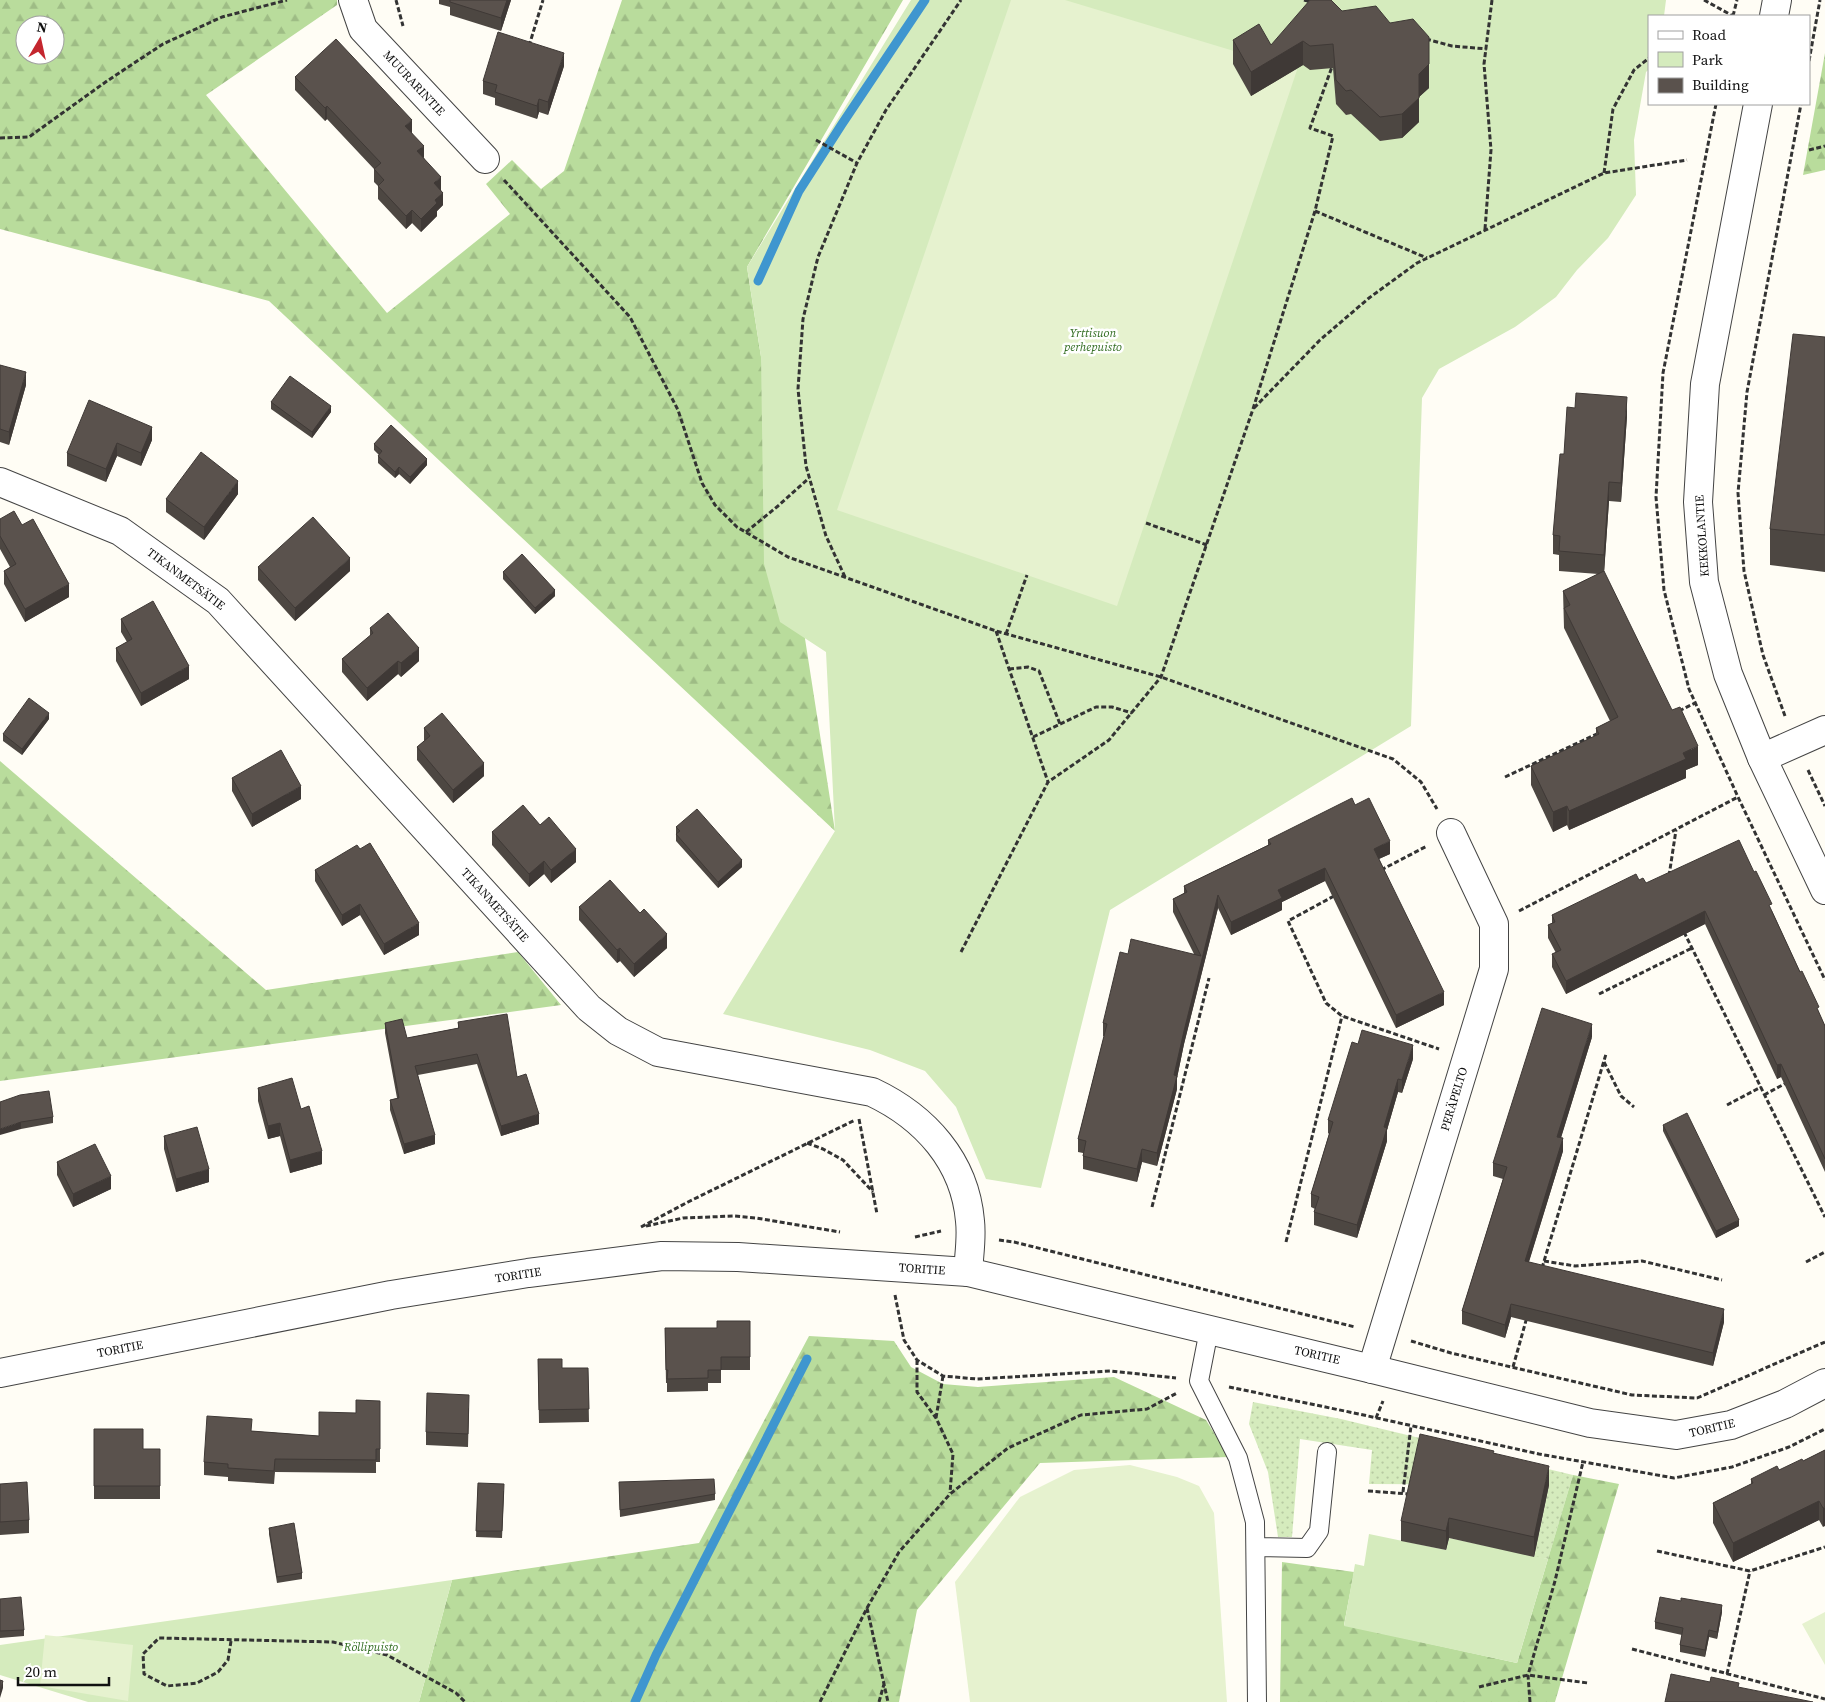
<svg xmlns="http://www.w3.org/2000/svg" width="1825" height="1702" font-family="'Source Serif 4',serif">
	<style>
		.grass { fill: url(#grass-dots) }
		.forest { fill: url(#forest-firs); fill-rule: evenodd }
		.park { fill: #d5ebbd }
		.pitch { fill: #e6f2cf }
		.lines { fill: none; stroke-linecap: round; stroke-linejoin: round }
		.stream { stroke: #3f96cf; stroke-width: 9 }
		.service-casing { stroke: #444; stroke-width: 20 }
		.minor-casing { stroke: #444; stroke-width: 30 }
		.tertiary-casing { stroke: #444; stroke-width: 30 }
		.path { stroke: #333; stroke-width: 3; stroke-dasharray: 5 2.5; stroke-linecap: butt }
		.service { stroke: #fff; stroke-width: 18 }
		.minor { stroke: #fff; stroke-width: 28 }
		.tertiary { stroke: #fff; stroke-width: 28 }
		.wall { fill: #4d4742 }
		.shaded-wall { fill: #3f3936 }
		.building { fill: #5a524d; stroke: #3f3936 }
		.labels { text-anchor: middle; stroke-width: 5; stroke-linejoin: round; paint-order: stroke }
		.street-label { font-size: 12px; fill: #111; stroke: #fff }
		.park-label { font-size: 12px; font-style: italic; fill: #2f6b1f; stroke: #fff }
	</style>
	<defs>
		<pattern id="grass-dots" width="8" height="8" patternUnits="userSpaceOnUse" patternTransform="scale(1.25)"><rect width="8" height="8" fill="#d5ebbd"/><path d="M2 2h.1M6 6h.1" fill="none" stroke="#b6c8a1" stroke-width="1.8" stroke-linecap="round"/></pattern>
		<pattern id="forest-firs" width="22" height="20" patternUnits="userSpaceOnUse" patternTransform="scale(1.25)"><rect width="22" height="20" fill="#b9dc9c"/><path d="M5 1l3.5 6h-7zM16 11l3.5 6h-7z" fill="#9ebc85"/></pattern>
	</defs>
	<rect width="100%" height="100%" fill="#fffdf5"/>
	<path class="grass" d="M1253,1402L1341,1419L1573,1475L1548,1559L1534,1557L1549,1485L1369,1484L1372,1450L1300,1439L1292,1537H1278L1268,1472L1249,1424Z"/>
	<path class="forest" d="M0,0H337V5L206,95L387,313L510,214L486,184L512,160L541,189L564,171L622,0H903L747,267L835,831L269,301L0,229ZM25,25H55V55H25Z
		M1825,53V170L1803,175Z
		M0,761L266,990L518,952L561,1005L0,1081Z
		M809,1336L894,1341L911,1367L943,1384L978,1387L1114,1377L1206,1420L1229,1457L1040,1463L917,1610L899,1702H419L452,1580L699,1543Z
		M1573,1475L1619,1484L1555,1702H1280L1282,1562L1354,1572L1344,1625L1517,1663Z"/>
	<path class="park" d="M911,0H1666L1664,16H1649V69L1646,72L1634,140L1636,195L1608,238L1577,270L1556,297L1515,327L1439,369L1422,398L1411,726L1110,910L1041,1188L986,1179L956,1107L925,1071L870,1050L723,1014L835,831L826,652L780,622L764,564L761,357L747,267Z
		M1369,1534L1446,1550L1449,1538L1548,1559L1517,1663L1344,1626L1355,1564L1364,1566Z
		M452,1580L419,1702H88L0,1675V1645Z"/>
	<path class="pitch" d="M1011,0H1065L1297,70L1117,606L837,510Z
		M1130,1465L1177,1477L1199,1486L1214,1513L1227,1702H970L955,1582L1020,1497L1074,1470Z
		M1825,1612V1665L1802,1624Z
		M45,1635L133,1645L128,1701L40,1686Z"/>
	<g class="lines">
		<path class="stream" d="M758,281L799,191L842,124L925,0
			M635,1702L656,1655L807,1359"/>
		<g class="service-casing">
			<path id="service" d="M1209,1330L1199,1381L1238,1458L1255,1522L1257,1702
				M1256,1547L1307,1548L1319,1531L1327,1452"/>
		</g>
		<g class="minor-casing">
			<path id="minor" d="M353,0L363,29L485,159
				M0,482L120,531L218,601L589,1008L618,1031L658,1052L872,1092C925,1117 965,1161 970,1221C972,1238 969,1255 968,1272
				M1762,758L1825,730
				M1372,1369L1494,969V924L1451,833"/>
		</g>
		<g class="tertiary-casing">
			<path id="tertiary" d="M1774,16L1777,0
				M1758,104L1705,384L1698,502L1704,582L1728,674L1762,758L1825,890
				M0,1373L391,1295L528,1273L662,1256L738,1257L968,1272L1372,1369L1590,1423L1676,1435L1731,1425L1785,1404L1825,1383"/>
		</g>
		<path class="path" d="M396,0L403,26
			M1304,0L1311,2
			M1704,0L1733,16
			M1733,16L1737,0
			M1426,39L1452,46L1487,49
			M529,46L543,0
			M1809,61L1820,0
			M1716,104L1663,373L1656,497L1664,590L1689,689L1738,797L1825,980
			M0,138L29,137L107,81L163,44L222,17L287,0
			M816,140L857,163
			M1809,150L1825,146
			M1604,173L1613,109L1634,70L1649,58
			M504,180L630,317L678,410L702,483L715,505L737,527L788,557L996,631L1161,677L1393,759L1421,782L1437,809
			M1315,211L1427,258
			M1485,229L1491,150L1484,64L1492,0
			M1254,408L1320,340L1369,298L1417,263L1604,173L1687,160
			M1146,523L1207,545
			M746,532L778,506L809,478
			M845,577L826,536L806,466L798,389L803,319L818,257L857,163L886,110L961,0
			M996,631L1048,782
			M1006,634L1027,575
			M1009,669L1028,667L1039,671L1060,724
			M1679,711L1695,703
			M1785,716L1763,655L1744,571L1738,493L1747,392L1801,104
			M1033,737L1096,707H1112L1132,713
			M1808,770L1825,806
			M1505,777L1599,733
			M1381,870L1427,846
			M1669,876L1676,830
			M1334,896L1288,921L1326,1003L1342,1016L1439,1049
			M1519,911L1738,797
			M1684,932L1825,1217
			M961,952L1048,782L1109,740L1161,677L1253,409L1315,211L1333,136L1310,128L1333,64
			M1599,994L1692,948
			M1604,1062L1621,1096L1634,1107
			M1764,1095L1788,1082
			M1727,1105L1761,1087
			M859,1119L877,1214
			M807,1143L823,1149L843,1160L873,1192
			M1152,1207L1209,978
			M646,1226L683,1218L734,1216L756,1218L840,1232
			M641,1227L688,1202L855,1120
			M915,1237L941,1231
			M999,1240L1014,1242L1355,1327
			M1286,1242L1342,1016
			M1544,1261L1575,1266L1642,1261L1722,1280
			M1806,1262L1825,1252
			M1542,1268L1606,1054
			M895,1295L904,1340L917,1360L943,1376L977,1379L1111,1371L1176,1378
			M1411,1341L1451,1353L1632,1395L1697,1398L1825,1342
			M917,1360V1392L936,1418L953,1454L950,1493
			M1513,1367L1527,1317
			M1229,1387L1359,1414L1539,1454L1674,1478L1732,1467L1789,1447L1825,1429
			M936,1418L943,1376
			M1376,1418L1383,1401
			M1368,1491L1410,1494
			M1403,1492L1411,1426
			M1657,1551L1750,1571L1825,1547
			M867,1608L888,1702
			M231,1641L228,1660L218,1672L197,1683L167,1686L144,1674L143,1654L159,1638L333,1642L387,1655L456,1693L465,1702
			M1632,1649L1825,1699
			M1727,1674L1750,1571
			M1479,1687L1528,1675L1588,1683
			M820,1702L867,1608L899,1552L950,1494L1008,1448L1081,1415L1147,1409L1177,1393
			M879,1702L884,1684
			M1530,1702L1528,1675L1555,1581L1583,1462"/>
		<use href="#service" class="service"/>
		<use href="#minor" class="minor"/>
		<use href="#tertiary" class="tertiary"/>
	</g>
	<path class="wall" d="M439,0H511L501,31L450,15V7L439,4Z
		M1342,11L1429,88L1419,97V122L1402,138L1380,141L1351,114L1346,115L1336,104L1333,68L1310,70L1303,65L1251,96L1233,64V40L1271,45Z
		M564,66L548,115L539,112L537,119L495,105V98L483,94V81Z
		M295,77L412,133L424,158L441,190L443,205L437,211V216L421,232L412,223L406,229L378,199V186L374,182V169L327,119L325,121L295,90Z
		M1825,337V572L1770,565V529Z
		M0,365L26,385L9,445L0,442Z
		M271,402L331,412L312,438L271,409Z
		M1627,416L1621,502L1609,501L1604,572L1698,765L1686,770V778L1569,830L1567,825L1553,832L1531,785V766L1596,736V728L1610,721L1564,628L1563,591L1598,574L1559,571V555L1553,554V535L1564,454Z
		M152,427V440L141,466L117,456L106,482L67,466V453Z
		M374,444L427,465L410,484L399,474L395,478L378,463V456L379,455L374,450Z
		M238,494L204,540L166,512V499Z
		M0,519L22,525L69,597L25,622L4,584V571L10,567L0,549Z
		M258,567L350,571L295,621L258,580Z
		M503,572L555,596L535,614L503,579Z
		M121,619L189,679L141,706L116,661V648L127,642L121,632Z
		M370,628L419,661L401,677L398,674L367,701L342,672V659L370,636Z
		M49,719L22,755L3,741V734Z
		M424,728L484,776L453,803L417,760V747L424,741Z
		M232,778L301,799L252,827L232,791Z
		M1355,805L1390,854L1379,859L1444,1005L1396,1028L1325,881L1282,902V910L1231,935L1218,908L1184,1044L1177,1078V1089L1157,1166L1142,1162L1137,1182L1083,1169V1153L1078,1152V1139L1104,1036H1103V1023L1128,954H1194L1173,912V899L1184,893V886L1268,845V840Z
		M540,825L576,862L551,883L544,874L529,887L492,845V832Z
		M676,827L742,867L718,888L676,841Z
		M315,870L419,935L384,955L360,915L342,926L315,881Z
		M1639,880L1646,883L1772,911L1825,1026V1172L1781,1077L1777,1079L1705,924L1566,994L1552,967V954L1556,953L1548,938V925L1552,923V915Z
		M579,907L640,913L667,948L634,977L620,961L617,963L579,920Z
		M458,1022L517,1077L539,1124L501,1136L477,1064L418,1075L435,1144L404,1154L390,1110V1100L397,1098L385,1033V1023L407,1038L458,1028Z
		M1592,1037L1561,1138L1563,1151L1529,1262L1724,1322L1713,1366L1511,1317L1505,1338L1462,1324V1311L1503,1179L1493,1176V1163Z
		M1413,1059L1402,1093L1398,1092L1387,1130V1141L1357,1238L1314,1225V1212L1315,1209L1311,1207V1194L1329,1134L1328,1133V1120Z
		M258,1088L301,1109L322,1164L290,1173L280,1136L268,1139L258,1101Z
		M0,1102L53,1117V1123L21,1129Z
		M1663,1125L1739,1226L1716,1238L1663,1131Z
		M164,1136L209,1182L176,1192L164,1149Z
		M57,1162L111,1189L73,1207L57,1175Z
		M750,1321V1370H721V1383H708V1391L667,1392V1383H666L665,1328H717Z
		M538,1359L562,1368H588L589,1422L539,1423Z
		M380,1401V1462H376V1473L275,1472L274,1484L228,1481V1477L204,1475V1462L252,1431L319,1436L356,1413Z
		M469,1408L468,1447L426,1445V1432Z
		M94,1429L143,1449H160V1499H94Z
		M1825,1450L1823,1527L1819,1520L1733,1562L1713,1523V1503L1751,1484V1479L1779,1470L1803,1461Z
		M1494,1453L1549,1485L1534,1557L1449,1538L1446,1550L1401,1541V1521Z
		M619,1482L715,1494V1500L620,1517Z
		M478,1483L504,1491L502,1538L476,1537Z
		M0,1484L29,1520V1533L0,1535Z
		M269,1528L302,1573V1579L277,1583L269,1534Z
		M0,1599L24,1630V1636L0,1638Z
		M1722,1612L1717,1639L1709,1637L1705,1657L1680,1652V1645L1682,1635L1655,1629V1622Z"/>
	<path class="shaded-wall" d="M507,0H511L501,31V18Z
		M1303,41V65L1251,96V72Z
		M564,53V66L548,115V102Z
		M1429,64V88L1419,97V74Z
		M1419,98V122L1402,138V114Z
		M539,99V112L537,119V106Z
		M327,106V119L325,121V108Z
		M412,120V133L405,139V126Z
		M424,146V158L417,151Z
		M441,177V190L434,196V183Z
		M443,193V205L437,211V216L421,232V219L435,200Z
		M412,210V223L406,229V216Z
		M26,372V385L9,445V432Z
		M1627,397V416L1621,502V483Z
		M331,406V412L312,438V432Z
		M152,427V440L141,466V453Z
		M117,443V456L106,482V469Z
		M427,459V465L410,484V477Z
		M399,467V474L395,478V472Z
		M238,481V494L204,540V527Z
		M1609,482V501L1604,574V555Z
		M350,558V571L295,621V608Z
		M69,584V597L25,622V609Z
		M555,590V596L535,614V608Z
		M419,648V661L401,677V663Z
		M398,661V674L367,701V688Z
		M189,666V679L141,706V693Z
		M49,713V719L22,755V749Z
		M1698,746V765L1686,770V778L1569,830V811Z
		M484,763V776L453,803V790Z
		M301,786V799L252,827V814Z
		M1567,806V825L1553,832V812Z
		M1390,841V854L1374,861V849Z
		M576,849V862L551,883V870Z
		M742,860V867L718,888V882Z
		M544,861V874L529,887V874Z
		M1325,868V881L1282,902V910L1231,935V922L1278,890Z
		M1218,895V908L1184,1044L1177,1078V1089L1157,1166V1153L1184,1031Z
		M360,904V915L342,926V915Z
		M1705,911V924L1566,994V981Z
		M419,923V935L384,955V944Z
		M667,934V948L634,977V964Z
		M620,948V961L617,963V950Z
		M1444,992V1005L1396,1028V1015Z
		M1592,1024V1037L1557,1150V1137Z
		M1413,1045V1059L1402,1093V1080Z
		M1781,1064V1077L1777,1079V1065Z
		M1398,1079V1092L1387,1130V1141L1357,1238V1225L1384,1127Z
		M539,1114V1124L501,1136V1126Z
		M21,1122V1129L0,1135V1129Z
		M280,1123V1136L268,1139V1126Z
		M435,1135V1144L404,1154V1144Z
		M1563,1138V1151L1525,1274V1261Z
		M1142,1149V1162L1137,1182V1169Z
		M322,1151V1164L290,1173V1160Z
		M209,1169V1182L176,1192V1179Z
		M111,1176V1189L73,1207V1194Z
		M1739,1220V1226L1716,1238V1231Z
		M1511,1304V1317L1505,1338V1325Z
		M1724,1309V1322L1713,1366V1353Z
		M1549,1466V1485L1534,1557V1537Z
		M1819,1501V1520L1733,1562V1543Z
		M1825,1507V1526L1823,1527V1508Z
		M1449,1518V1538L1446,1550V1531Z
		M1722,1605V1612L1717,1639V1632Z
		M1709,1630V1637L1705,1657V1650Z
		M3,1681V1688L0,1698V1691Z"/>
	<path class="building" d="M450,0H507L501,18L450,2Z
		M1310,0H1331L1342,11L1376,6L1390,23L1413,19L1429,37V64L1419,74V98L1402,114L1380,117L1351,90L1346,91L1336,80L1333,44L1310,46L1303,41L1251,72L1233,40L1259,24L1271,45Z
		M498,32L564,53L548,102L539,99L537,106L495,92L497,85L483,81Z
		M336,39L412,120L405,126L424,146L417,151L441,177L434,183L443,193L435,200L437,203L421,219L412,210L406,216L378,186L384,180L374,169L381,163L327,106L325,108L295,77Z
		M1793,334L1825,337V535L1770,529Z
		M0,365L26,372L9,432L0,429Z
		M290,376L331,406L312,432L271,402Z
		M1576,393L1627,397L1621,483L1609,482L1604,555L1559,551L1560,536L1553,535L1560,454H1564L1567,407L1575,408Z
		M89,400L152,427L141,453L117,443L106,469L67,453Z
		M391,425L427,459L410,477L399,467L395,472L378,456L382,451L374,444Z
		M201,452L238,481L204,527L166,499Z
		M14,511L22,525L33,519L69,584L25,609L4,571L16,564L0,536V519Z
		M313,517L350,558L295,608L258,567Z
		M522,554L555,590L535,608L503,572Z
		M1604,571L1672,710L1680,707L1698,746L1683,753L1686,759L1569,811L1567,806L1553,812L1531,766L1599,734L1596,728L1618,717L1564,608L1570,605L1563,591Z
		M153,601L189,666L141,693L116,648L132,639L121,619Z
		M388,613L419,648L401,663L398,661L367,688L342,659L373,633L370,628Z
		M29,698L49,713L22,749L3,734Z
		M442,713L484,763L453,790L417,747L430,736L424,728Z
		M281,750L301,786L252,814L232,778Z
		M1352,798L1355,805L1369,798L1390,841L1374,849L1444,992L1396,1015L1325,868L1278,890L1282,898L1231,922L1218,895L1184,1031L1174,1075L1177,1076L1157,1153L1142,1149L1137,1169L1083,1156L1086,1141L1078,1139L1107,1024L1103,1023L1120,952L1128,954L1131,939L1201,956L1173,899L1187,892L1184,886L1271,844L1268,840Z
		M523,805L540,825L549,817L576,849L551,870L544,861L529,874L492,832Z
		M697,809L742,860L718,882L676,834L680,831L676,827Z
		M1739,840L1754,872L1756,871L1772,904L1769,905L1800,972L1802,971L1819,1007L1817,1008L1825,1026V1159L1781,1064L1777,1065L1705,911L1566,981L1552,954L1561,950L1548,925L1555,922L1552,915L1636,874L1639,880L1643,878L1646,883Z
		M370,843L419,923L384,944L360,904L342,915L315,870L357,845L360,849Z
		M610,880L640,913L644,909L667,934L634,964L620,948L617,950L579,907Z
		M1542,1008L1592,1024L1557,1137L1563,1138L1525,1261L1724,1309L1713,1353L1511,1304L1505,1325L1462,1311L1507,1167L1493,1163Z
		M507,1014L517,1077L526,1074L539,1114L501,1126L477,1054L415,1066L435,1135L404,1144L390,1100L399,1098L385,1023L402,1019L407,1038L459,1028L458,1022Z
		M1362,1030L1413,1045L1402,1080L1398,1079L1384,1127L1387,1128L1357,1225L1314,1212L1319,1197L1311,1194L1333,1122L1328,1120L1352,1042L1358,1044Z
		M292,1078L301,1109L309,1106L322,1151L290,1160L280,1123L268,1126L258,1088Z
		M49,1091L53,1117L21,1122L0,1129V1102L20,1095Z
		M1687,1113L1739,1220L1716,1231L1663,1125Z
		M197,1127L209,1169L176,1179L164,1136Z
		M95,1144L111,1176L73,1194L57,1162Z
		M717,1321H750V1357H721V1370H708V1378L667,1379L668,1370H666L665,1328H717Z
		M538,1359H562V1368H588L589,1409L539,1410Z
		M427,1393L469,1395L468,1434L426,1432Z
		M356,1400L380,1401V1449H376V1460L275,1459L274,1471L228,1468V1464L204,1462L207,1416L252,1419L251,1431L319,1436V1412L356,1413Z
		M94,1429H143V1449H160V1486H94Z
		M1420,1434L1494,1451L1493,1453L1549,1466L1534,1537L1449,1518L1446,1531L1401,1521Z
		M1825,1450V1507L1823,1508L1819,1501L1733,1543L1713,1503L1753,1483L1751,1479L1777,1466L1779,1470L1802,1459L1803,1461Z
		M714,1479L715,1494L620,1510L619,1482Z
		M27,1482L29,1520L0,1522V1484Z
		M478,1483L504,1484L502,1531H476Z
		M294,1523L302,1573L277,1577L269,1528Z
		M21,1597L24,1630L0,1631V1599Z
		M1660,1597L1681,1601V1598L1722,1605L1717,1632L1709,1630L1705,1650L1680,1645L1683,1628L1655,1622Z
		M1671,1674L1710,1682L1711,1677L1739,1683L1738,1687L1813,1702H1665Z
		M0,1680L3,1681L0,1691Z"/>
	<g class="labels">
		<g class="street-label">
			<text transform="translate(414 83) rotate(47)" y="4">MUURARINTIE</text>
			<text transform="translate(1702 536) rotate(-94)" y="4">KEKKOLANTIE</text>
			<text transform="translate(186 579) rotate(37)" y="4">TIKANMETSÄTIE</text>
			<text transform="translate(495 905) rotate(48)" y="4">TIKANMETSÄTIE</text>
			<text transform="translate(1454 1099) rotate(-73)" y="4">PERÄPELTO</text>
			<text transform="translate(922 1269) rotate(4)" y="4">TORITIE</text>
			<text transform="translate(518 1275) rotate(-9)" y="4">TORITIE</text>
			<text transform="translate(120 1349) rotate(-11)" y="4">TORITIE</text>
			<text transform="translate(1317 1355) rotate(13)" y="4">TORITIE</text>
			<text transform="translate(1712 1428) rotate(-13)" y="4">TORITIE</text>
		</g>
		<g class="park-label">
			<text x="1093" y="337">Yrttisuon<tspan x="1093" dy="14">perhepuisto</tspan></text>
			<text x="371" y="1651">Röllipuisto</text>
		</g>
	</g>
	<rect x="1648" y="15" width="162" height="90" fill="#ffffff" stroke="#a0a0a0"/>
	<rect x="1658" y="31" width="25" height="8" fill="#ffffff" stroke="#a0a0a0"/>
	<text x="1692" y="40" font-size="15" fill="#111111">Road</text>
	<rect x="1658" y="52" width="25" height="15" fill="#d5ebbd" stroke="#a0a0a0"/>
	<text x="1692" y="65" font-size="15" fill="#111111">Park</text>
	<rect x="1658" y="78" width="25" height="15" fill="#5a524d" stroke="#a0a0a0"/>
	<text x="1692" y="90" font-size="15" fill="#111111">Building</text>
	<g transform="translate(40 40) rotate(9)"><circle r="24" fill="#ffffff" stroke="#a0a0a0"/>
	<path d="M0-4L9 19L0 12L-9 19Z" fill="#c4262e"/>
	<text y="-8" font-size="14" font-weight="bold" text-anchor="middle" fill="#111111">N</text>
	</g>
	<path d="M18 1677v8h91v-8" fill="none" stroke="#111111" stroke-width="2.5"/>
	<text x="25" y="1677" font-size="15" fill="#111111" stroke="#ffffff" stroke-width="4" paint-order="stroke">20 m</text>
</svg>
